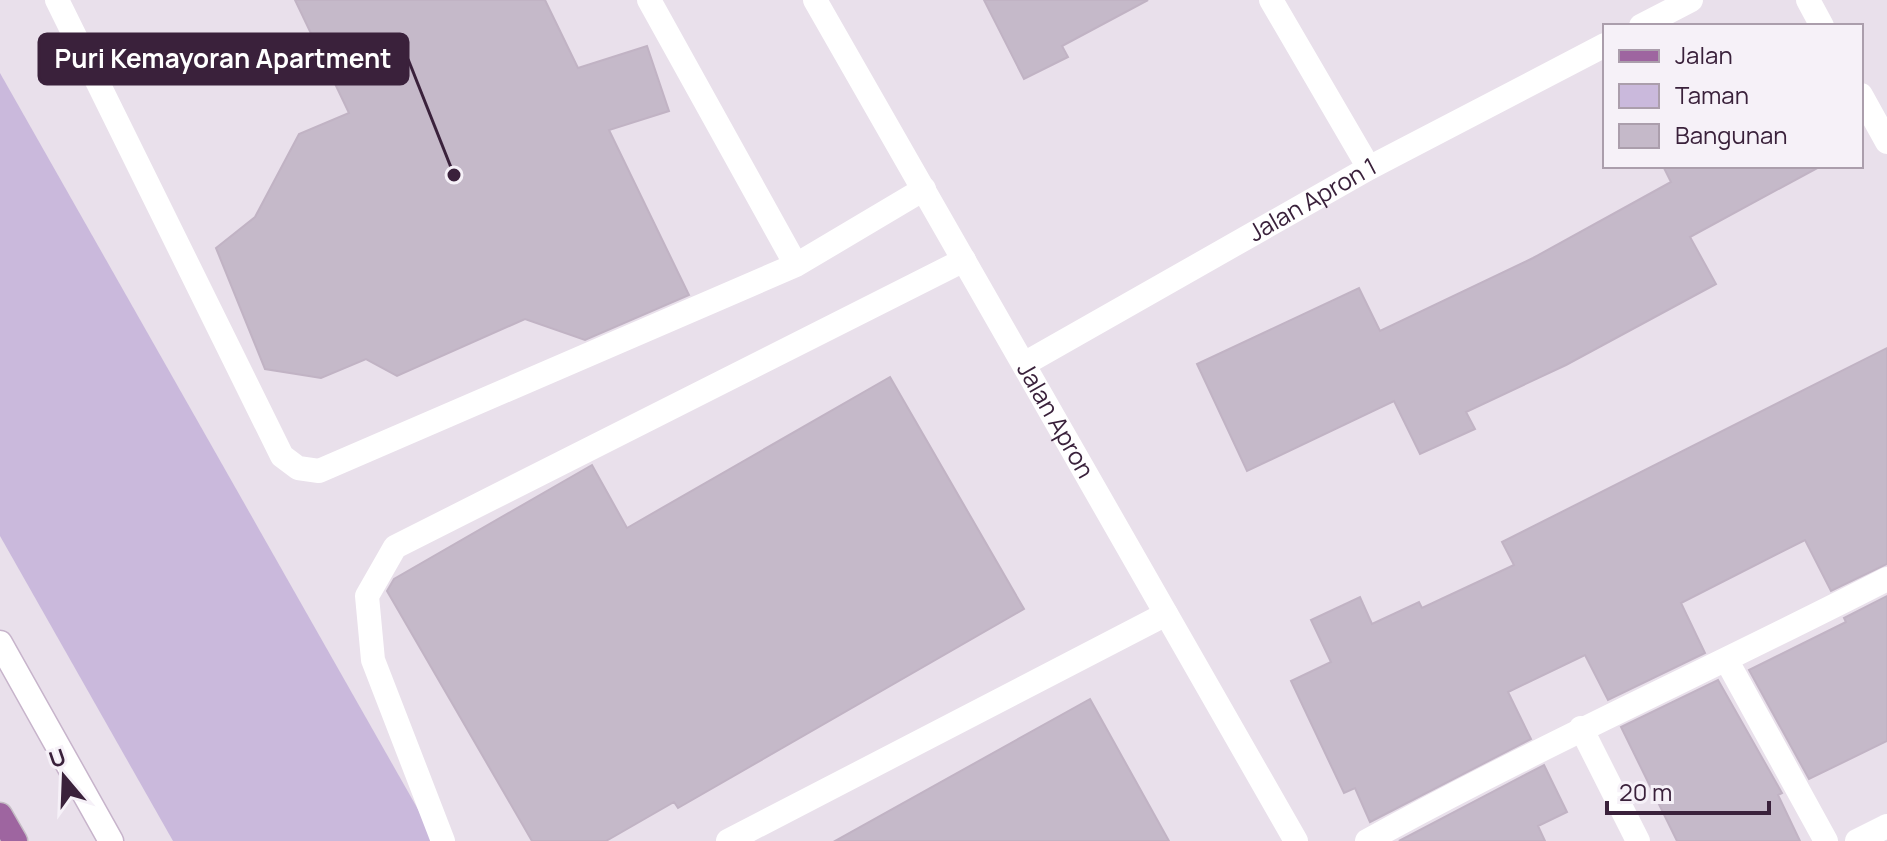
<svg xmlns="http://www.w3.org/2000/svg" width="1887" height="841" font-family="Manrope,sans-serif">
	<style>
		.green { fill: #cab9dc }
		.building { fill: #c5b9c9; stroke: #c1b3c4; stroke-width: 2 }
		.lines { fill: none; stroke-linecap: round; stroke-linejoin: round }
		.secondary-casing { stroke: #c7b4cb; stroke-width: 27 }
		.primary-casing { stroke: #c4bcc4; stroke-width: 27 }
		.lane { stroke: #fff; stroke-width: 24 }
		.street { stroke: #fff; stroke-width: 24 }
		.secondary { stroke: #fff; stroke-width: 24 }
		.primary { stroke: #9e65a0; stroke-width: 24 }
		.labels { text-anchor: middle; stroke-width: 7; stroke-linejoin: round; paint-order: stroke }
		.street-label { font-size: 24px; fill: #3a213b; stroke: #f6f1f8 }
		.leader { fill: none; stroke: #3a213b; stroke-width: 3 }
		.callout-dot { fill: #3a213b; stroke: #f6f1f8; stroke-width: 3 }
		.callout { fill: #3a213b; stroke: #3a213b; stroke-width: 3 }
		.callout-label { font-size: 26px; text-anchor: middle; font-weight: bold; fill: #fff }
	</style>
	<rect width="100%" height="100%" fill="#e9e0eb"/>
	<path class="green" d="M0,73L436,841H173L0,536Z"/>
	<path class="building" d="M295,0H545L578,68L647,46L669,111L609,130L689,295L585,340L525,319L397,376L366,359L321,378L265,369L216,248L255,217L299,134L349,113Z
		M984,0H1148L1062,46L1068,57L1024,79Z
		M1663,166H1821L1690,237L1716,284L1566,365L1466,412L1475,429L1420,454L1394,401L1247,471L1197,364L1359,288L1380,331L1533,258L1671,182Z
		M1887,348V564L1831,591L1805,540L1681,603L1705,653L1608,700L1585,655L1508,692L1531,739L1370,822L1355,788L1344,793L1291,681L1331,662L1311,620L1360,597L1372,624L1419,602L1422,608L1514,565L1502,542Z
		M890,377L1024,609L678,808L674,802L606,841H532L387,591L394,579L592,465L627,528Z
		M1887,596V741L1809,779L1749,670L1846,622L1844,618Z
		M1718,680L1782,793L1778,795L1800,841H1677L1621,727Z
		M1090,699L1169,841H835Z
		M1544,765L1567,812L1538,826L1545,841H1399Z"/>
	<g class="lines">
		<g class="secondary-casing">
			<path id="secondary" d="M0,643L111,841"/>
		</g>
		<g class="primary-casing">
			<path id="primary" d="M0,815L15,841"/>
		</g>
		<path class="lane" d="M57,0L282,456L298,468L319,471L796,265L924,189
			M649,0L796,265
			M443,841L373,660L367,596L395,547L964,260
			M728,841L1166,614"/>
		<g class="street">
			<path id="s1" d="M815,0L1296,841"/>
			<path d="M1271,0L1369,168"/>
			<path d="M1808,0L1822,26"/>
			<path d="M1641,26L1691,0"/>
			<path d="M1861,95L1887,142"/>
			<path id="s2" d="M1024,364L1369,168L1605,45"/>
			<path d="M1727,661L1826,841"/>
			<path d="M1581,728L1638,841"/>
			<path d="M1367,841C1537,747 1714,668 1887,579"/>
			<path d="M1857,841L1887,826"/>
		</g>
		<use href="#secondary" class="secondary"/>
		<use href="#primary" class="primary"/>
	</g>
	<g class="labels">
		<g class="street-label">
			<text dy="8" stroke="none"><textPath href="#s2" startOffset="332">Jalan Apron 1</textPath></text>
			<text dy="8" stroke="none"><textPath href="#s1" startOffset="484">Jalan Apron</textPath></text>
		</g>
	</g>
	<path class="leader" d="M454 175L408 59"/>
	<circle class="callout-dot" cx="454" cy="175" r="8"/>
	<rect class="callout" x="39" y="34" width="369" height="50" rx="8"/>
	<g class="callout-label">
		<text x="223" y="68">Puri Kemayoran Apartment</text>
	</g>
	<rect x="1603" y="24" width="260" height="144" fill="#f6f1f8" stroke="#ab9eac" stroke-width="2"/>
	<rect x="1619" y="50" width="40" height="12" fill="#9e65a0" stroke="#ab9eac" stroke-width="2"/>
	<text x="1675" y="64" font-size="24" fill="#3a213b">Jalan</text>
	<rect x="1619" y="84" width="40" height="24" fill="#cab9dc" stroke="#ab9eac" stroke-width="2"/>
	<text x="1675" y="104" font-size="24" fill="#3a213b">Taman</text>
	<rect x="1619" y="124" width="40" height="24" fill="#c5b9c9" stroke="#ab9eac" stroke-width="2"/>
	<text x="1675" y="144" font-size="24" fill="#3a213b">Bangunan</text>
	<g transform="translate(64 777) rotate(341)" stroke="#f6f1f8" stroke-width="6" paint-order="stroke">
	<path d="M0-6L14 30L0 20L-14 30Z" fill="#3a213b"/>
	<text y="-12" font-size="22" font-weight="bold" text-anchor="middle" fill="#3a213b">U</text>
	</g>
	<path d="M1607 801v12h162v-12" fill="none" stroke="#3a213b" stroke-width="4"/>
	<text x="1619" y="801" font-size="24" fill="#3a213b" stroke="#f6f1f8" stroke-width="6" paint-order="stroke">20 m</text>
</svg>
